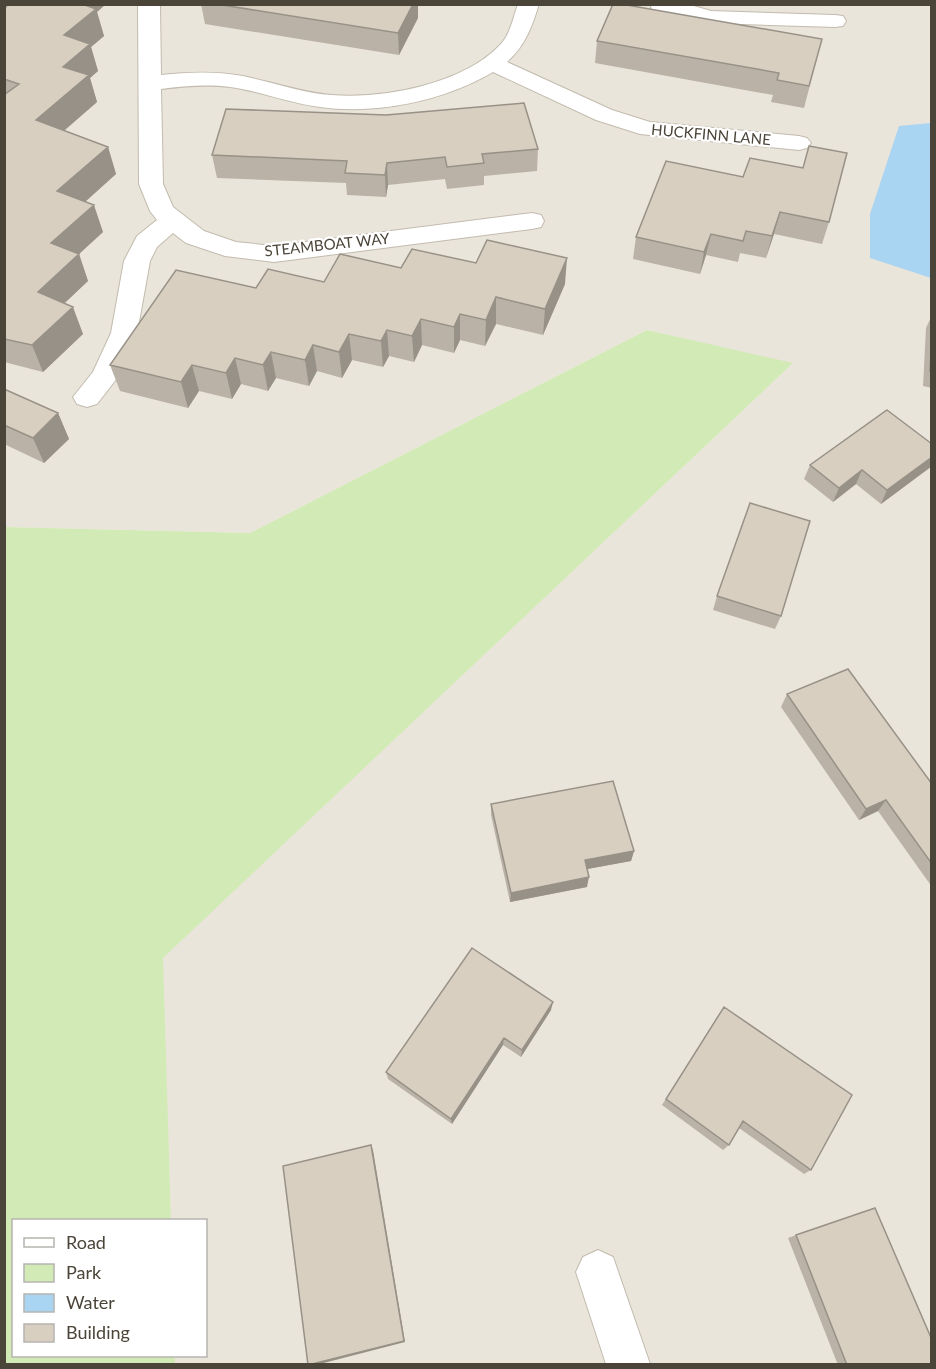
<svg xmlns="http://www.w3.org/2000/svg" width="936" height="1369" font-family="Lato,sans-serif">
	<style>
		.residential { fill: #eae5da }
		.green { fill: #d2eab5 }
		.water { fill: #a9d4f2 }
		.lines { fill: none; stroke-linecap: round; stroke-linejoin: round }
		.minor-casing { stroke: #c2bbae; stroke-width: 2 }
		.minor { fill: #fff; fill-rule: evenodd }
		.wall { fill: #bab2a6 }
		.shaded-wall { fill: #979187 }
		.building { fill: #d8cfc1; stroke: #979187; stroke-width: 1.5 }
		.labels { text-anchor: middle; stroke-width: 4.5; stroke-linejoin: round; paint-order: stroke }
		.far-street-label { font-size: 15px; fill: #4b4439; stroke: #fff }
	</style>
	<rect width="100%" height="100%" fill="#f6f3ec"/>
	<path class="residential" d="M5,5H931V1364H175V1356H206V1220H171L162,958L792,364L647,330L250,533L5,527Z"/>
	<path class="green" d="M647,330L793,363L163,958L171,1220H14V1356H175V1364H5V527L250,533Z"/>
	<path class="water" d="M931,123L932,124L931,278L870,258V214L899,126Z"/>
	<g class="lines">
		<g class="minor-casing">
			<path id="minor" d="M138,4H160L161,75C189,72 215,71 243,76C273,82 302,93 332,95C384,99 462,84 499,46C510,36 513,18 518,4H539C532,27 525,46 507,62L612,110L650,122L799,136L807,138L811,143L807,148L799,150L640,134L596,120L493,72C444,101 376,115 320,107C289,103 260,91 230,87C207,84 184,86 161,89L163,184L173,207L204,231L236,242L274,246L532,213L541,215L544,221L541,227L532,229L274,262L225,256L186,243L173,233L157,247L150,261L137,333L118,377L97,404L87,407L77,404L73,397L93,372L111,333L124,261L137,236L157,220L150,211L139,184Z
				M650,4H687L711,11L835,15L843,16L846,21L843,26L835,27L711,23L652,9Z
				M598,1250L613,1257L650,1364H606L576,1272L583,1257Z"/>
		</g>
		<use href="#minor" class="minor"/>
	</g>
	<path class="wall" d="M4,4H106L97,12L104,36L91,47L98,71L90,78L97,102L64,131L108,147L116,174L85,202L103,232L79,254L88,281L64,303L83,334L43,372L4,362Z
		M201,4H418V18L399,55L205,24Z
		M822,39L804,108L771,102L773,95L595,63L597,41Z
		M538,149L537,171L484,176V185L447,189L445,179L388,185L386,197L347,195L346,183L217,178L212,155Z
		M743,177L829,222L822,244L774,234L766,258L740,253L738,262L706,255L700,274L633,259L636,237Z
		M401,268L565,284L543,335L496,324L485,346L460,340L454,353L422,345L414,362L389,356L383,367L352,360L342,378L317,371L309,386L276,378L268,391L241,384L232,399L199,391L188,408L120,391L110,365L256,288L324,282Z
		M932,315V388L923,386L926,328Z
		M4,389L58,413L69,439L44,463L4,444Z
		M932,444V466L881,504L856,484L833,502L804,479L810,465Z
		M717,596L781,616L775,629L713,610Z
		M787,694L932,784V887L878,811L859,820L781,707Z
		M491,804L634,851L631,861L587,869V887L510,902L491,815Z
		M551,1010L521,1057L503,1045L452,1124L388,1079L386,1072Z
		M719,1014L811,1170L804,1174L739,1128L729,1145L723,1150L662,1105Z
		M796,1235L932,1365H838L788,1238Z"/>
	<path class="shaded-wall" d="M71,4H106L97,12L104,36L91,47L98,71L90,78L97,102L45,147L36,120L63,67L64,35Z
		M413,4H418V18L399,55L398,33Z
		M108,147L116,174L67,218L57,191Z
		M387,163L388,185L386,197L385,175Z
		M94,205L103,232L79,254L88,281L48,319L38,292L51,243Z
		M780,212L774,234L766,258L772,236Z
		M711,234L706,255L700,274L704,252Z
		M567,258L565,284L543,335L545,309Z
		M496,297V324L485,346L486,320Z
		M73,307L83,334L43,372L32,345Z
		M460,314V340L454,353V327Z
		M421,319L422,345L414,362L412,336Z
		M387,330L389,356L383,367L381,341Z
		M349,334L352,360L342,378L339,352Z
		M313,345L317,371L309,386L305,360Z
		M271,352L276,378L268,391L263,365Z
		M235,358L241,384L232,399L226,373Z
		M192,365L199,391L188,408L181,382Z
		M58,413L69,439L44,463L33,438Z
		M932,457V466L881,504L887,490Z
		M862,470L856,484L833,502L839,488Z
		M886,800L878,811L859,820L866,809Z
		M634,851L631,861L582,870L585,860Z
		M589,877L587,887L510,902L511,893Z
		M553,1002L551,1010L521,1057L522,1050Z
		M504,1038L503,1045L452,1124L451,1119Z
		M371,1145L373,1150L405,1342L316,1365H312Z"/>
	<path class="building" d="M4,4H82L96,9L64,35L90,44L63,67L89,75L36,120L108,147L57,191L94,205L51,243L79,254L38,292L73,307L32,345L4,339V95L19,84L4,79V9L6,7H4Z
		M216,4H413L398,33Z
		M613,4H621L822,39L809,86L777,80L779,73L597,41Z
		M524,103L538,149L482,154L484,163L447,167L445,157L387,163L385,175L345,173L347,161L212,155L226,109L386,115Z
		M809,146L847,153L829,222L780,212L772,236L746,231L743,241L711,234L704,252L636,237L666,161L743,177L750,158L803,168Z
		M487,240L567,258L545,309L496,297L486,320L460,314L454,327L421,319L412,336L387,330L381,341L349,334L339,352L313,345L305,360L271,352L263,365L235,358L226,373L192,365L181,382L110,365L176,270L256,288L268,269L324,282L340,254L401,268L412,249L476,263Z
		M932,338V372L930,371Z
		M4,389L58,413L33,438L4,425Z
		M887,410L932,444V457L887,490L862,470L839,488L810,465Z
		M750,503L810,521L781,616L717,596Z
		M848,669L932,784V864L886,800L866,809L787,694Z
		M613,781L634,851L585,860L589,877L511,893L491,804Z
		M472,948L553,1002L522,1050L504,1038L451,1119L386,1072Z
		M724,1007L852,1095L811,1170L743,1121L729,1145L666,1099Z
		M371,1145L404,1341L308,1365L283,1166Z
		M875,1208L932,1340V1365H847L796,1235Z"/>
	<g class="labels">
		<g class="far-street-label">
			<text transform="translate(711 135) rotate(5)" y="5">HUCKFINN LANE</text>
			<text transform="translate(327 245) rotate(-6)" y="5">STEAMBOAT WAY</text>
		</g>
	</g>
	<rect width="936" height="1369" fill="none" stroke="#4b4439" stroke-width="12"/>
	<rect x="12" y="1219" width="195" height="138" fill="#ffffff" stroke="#b7b4b0" stroke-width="1.5"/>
	<rect x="24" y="1238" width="30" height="9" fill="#ffffff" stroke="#b7b4b0" stroke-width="1.5"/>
	<text x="66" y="1249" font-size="18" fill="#4b4439">Road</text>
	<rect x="24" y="1264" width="30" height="18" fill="#d2eab5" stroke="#b7b4b0" stroke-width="1.5"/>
	<text x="66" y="1279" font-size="18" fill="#4b4439">Park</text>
	<rect x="24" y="1294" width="30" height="18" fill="#a9d4f2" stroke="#b7b4b0" stroke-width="1.5"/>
	<text x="66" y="1309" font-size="18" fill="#4b4439">Water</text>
	<rect x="24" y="1324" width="30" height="18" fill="#d8cfc1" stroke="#b7b4b0" stroke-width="1.5"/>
	<text x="66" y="1339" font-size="18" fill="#4b4439">Building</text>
</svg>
